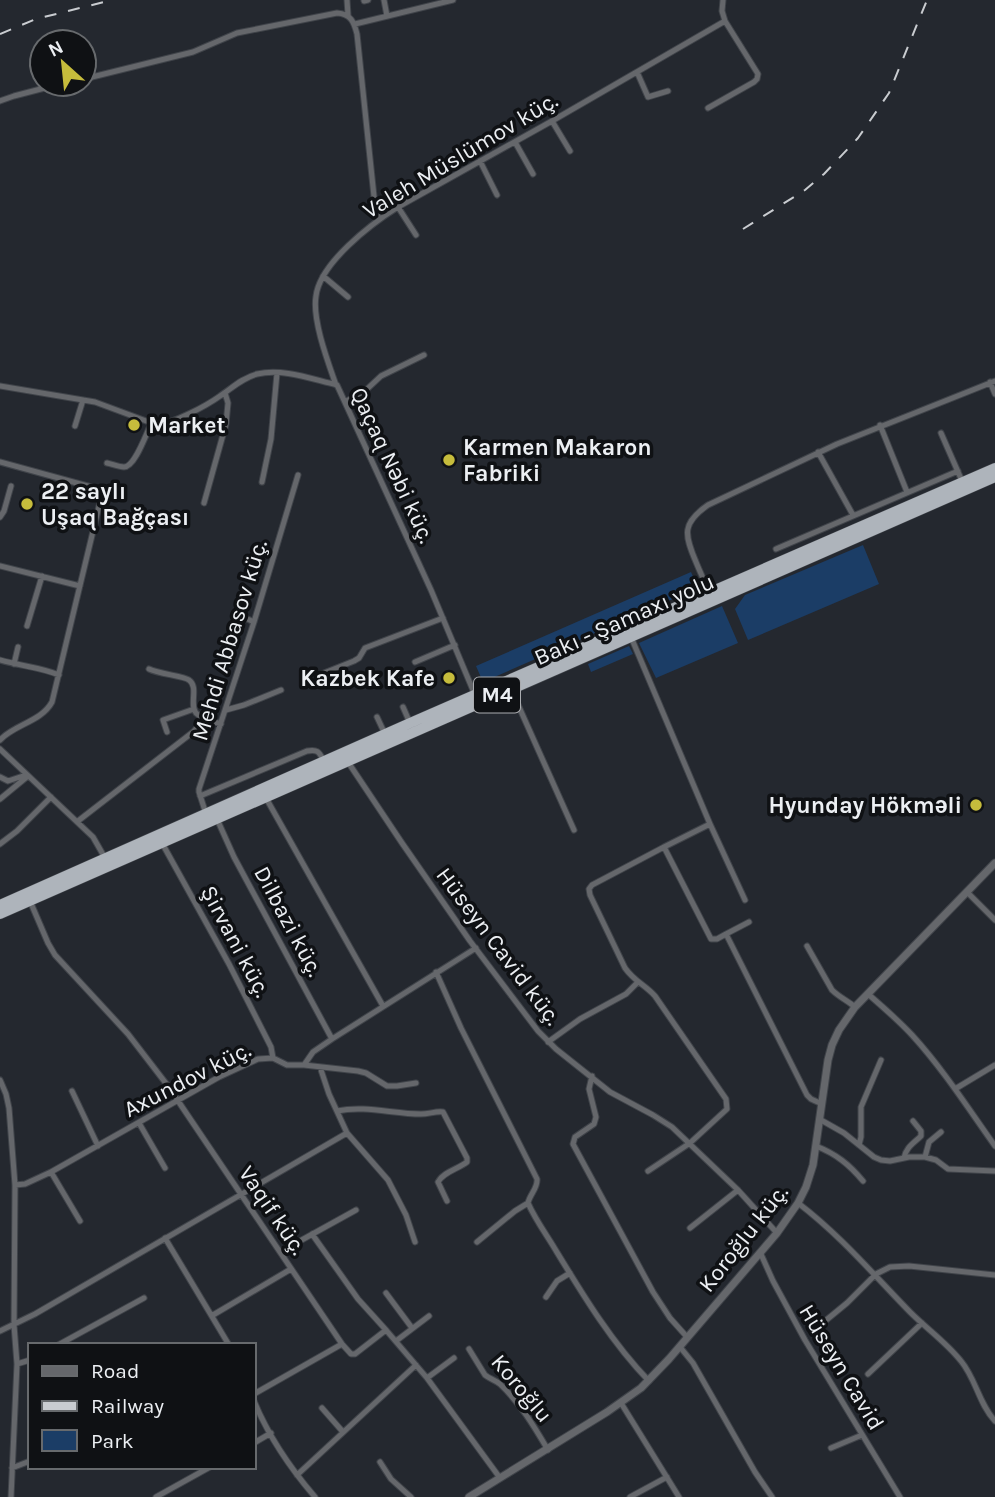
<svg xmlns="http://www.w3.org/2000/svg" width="995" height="1497" font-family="Karla,sans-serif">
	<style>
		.green { fill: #1b3d66 }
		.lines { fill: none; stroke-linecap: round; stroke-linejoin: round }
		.minor-casing { stroke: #40444a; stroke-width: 7 }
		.tertiary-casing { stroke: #40444a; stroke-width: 9 }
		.trunk-casing { stroke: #40444a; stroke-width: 11 }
		.minor { stroke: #65676b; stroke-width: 5 }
		.tertiary { stroke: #65676b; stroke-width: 7 }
		.trunk { stroke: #aeb4bb; stroke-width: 10 }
		.rail { stroke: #c9ccd0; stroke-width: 2; stroke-dasharray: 12 12; stroke-linecap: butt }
		.poi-dot { fill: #c6bc3c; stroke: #0f1114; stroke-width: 2.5 }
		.labels { text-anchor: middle; stroke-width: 7; stroke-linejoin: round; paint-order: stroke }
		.shield { fill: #0f1114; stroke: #aaacb0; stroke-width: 2 }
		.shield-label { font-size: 21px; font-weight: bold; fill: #eceff3 }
		.street-label { font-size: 23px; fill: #eceff3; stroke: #0f1114 }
		.poi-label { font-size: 23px; font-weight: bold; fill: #eceff3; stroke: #0f1114; text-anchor: start }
	</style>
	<rect width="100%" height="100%" fill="#24282f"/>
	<path class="green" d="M863,545L879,584L748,640L735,609L745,595Z
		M691,572L698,588L483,682L476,666Z
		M722,606L738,643L656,678L639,643Z
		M629,646L633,654L591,672L588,664Z"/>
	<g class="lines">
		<g class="minor-casing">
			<path id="minor" d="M347,0L348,15
				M384,0L387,16
				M364,1L368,0
				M355,24L453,0
				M637,72L648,97L668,91
				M84,79L193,52L237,33L337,13C351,14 354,22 357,34L375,206L379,219
				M0,101L14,96L60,84
				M708,108L754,82L757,79L758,74L725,21L722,11L723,0
				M552,121L570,151
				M515,142L533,174
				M480,161L497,195
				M398,207L416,235
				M323,276L348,297
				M990,382L995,394
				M336,385C328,362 312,320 316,296C320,263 371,224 398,207L552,121L725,21
				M0,386L95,402L157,425C174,423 206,406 220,396C232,388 242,378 257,374C283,368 311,379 337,385L431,590L475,695
				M345,402L366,390L381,376L424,355
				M880,425L907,492
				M75,426L83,400
				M941,433L962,481
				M818,452L853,515
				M0,462L95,488L99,490L101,498L52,702C41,722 15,724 0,740
				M107,463C112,464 119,467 124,467C135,467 146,434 151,424
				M262,482L271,439L277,373
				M204,503L226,424L228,403L225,393
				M0,517L4,511L11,486
				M776,549L958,471
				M0,566L80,586
				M709,593C705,582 700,572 696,562C684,534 682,523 708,505L837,444L995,381
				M239,615L254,622
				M27,626L42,576
				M631,637L710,824L664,847L711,939H717L726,934L807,1095L811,1099L822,1104
				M0,660C20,666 40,667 59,675
				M415,662L455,645
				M14,664L18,647
				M149,669C159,674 184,676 189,680C199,687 189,704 196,713C197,714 204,719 205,719
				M319,675L354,661L359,658L365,648L443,618
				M511,689L574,830
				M403,707L410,723
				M226,710L244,705L281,690
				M377,717L385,734
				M167,732L163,720L194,709
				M0,749L93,837L105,858
				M348,762L402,843L470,941L538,1031L556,1049L610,1092L653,1115L672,1127L738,1190L777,1233
				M0,777L8,781L26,775
				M200,796L307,751C318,749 319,752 324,761
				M266,798L383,1006
				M0,799L28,776
				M206,814L199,792V789L254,622L298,475
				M217,819L234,857L332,1039
				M78,821L193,732L205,719L221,724
				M710,824L745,900
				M162,843L229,964L271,1047L273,1058
				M0,844L17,831L51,797
				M968,893L995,920
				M30,901L48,943L55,955L128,1034L168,1086L342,1344L351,1354H355L386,1330L427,1378L500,1478
				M726,934L749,922
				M807,946L832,990C839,997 848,1001 855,1007
				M436,972L461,1028L537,1179C538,1188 530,1194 528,1203L515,1211L477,1242
				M868,994C883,1007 898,1020 912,1035C943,1069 968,1108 995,1146
				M548,1042L580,1019L626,994L637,983
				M304,1065L358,1071L366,1073L387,1086H397L416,1083
				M320,1067L329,1094L347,1133L388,1180L406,1215L415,1242
				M592,1076L589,1089L596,1117L594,1124L575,1137L573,1144L653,1292L670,1318L687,1337
				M0,1080L6,1094L9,1108L15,1185L14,1325L17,1364L11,1497
				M955,1089L995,1065
				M72,1091L98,1146
				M337,1111C365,1105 393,1114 421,1114C429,1114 436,1111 443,1112L467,1158V1162C458,1169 443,1172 438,1182L447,1201
				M821,1120L844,1133L874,1157L881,1160L890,1161L909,1157H925L936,1160L948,1169L995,1171
				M139,1123L165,1168
				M859,1145L861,1137V1107L881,1060
				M816,1146C836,1154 849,1164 863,1181
				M925,1157L929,1142L941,1132
				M904,1158C906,1147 914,1143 921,1136V1131L913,1121
				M648,1171L690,1143L727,1109L726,1099L655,996C644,984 635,982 625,968L590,895L589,889L592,885L664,847
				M51,1172L80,1221
				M15,1185L25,1184L51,1172L219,1077L258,1059L273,1058L287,1065H304L313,1052L332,1039L476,948
				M528,1203C535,1219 546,1234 555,1249C583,1295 612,1343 649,1381
				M798,1203C840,1235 873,1274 910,1312C927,1329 946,1342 961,1361C976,1379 979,1404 995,1421
				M690,1228L738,1190
				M312,1234L358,1299L386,1330
				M165,1238L229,1345
				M280,1252L356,1210
				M760,1252L773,1281L805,1340L900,1497
				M386,1293L412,1328
				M546,1297L557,1281L570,1273
				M213,1315L291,1269
				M819,1326L847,1303L876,1274L890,1267L909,1266L995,1275
				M0,1331L35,1314L347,1133
				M396,1341L429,1316
				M58,1345L144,1298
				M680,1347L693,1363L755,1472L772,1497
				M469,1349L485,1375C490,1379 495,1380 500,1384C520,1403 534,1426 548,1450
				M17,1364L30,1360
				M868,1374L922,1323
				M427,1378L454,1358
				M254,1394L342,1344
				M254,1401C268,1435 291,1469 315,1497
				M621,1403L679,1497
				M322,1408L343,1432
				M254,1443L271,1433
				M831,1448L862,1435
				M380,1462L391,1479L411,1497
				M12,1468L30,1461
				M297,1475L416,1365
				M156,1497L210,1467
				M630,1497L667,1477"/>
		</g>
		<g class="tertiary-casing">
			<path id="tertiary" d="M469,1497L607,1412L641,1388L669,1359L777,1233L798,1203L806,1187L813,1165L828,1060L832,1045L839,1030L855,1007L995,863"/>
		</g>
		<g class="trunk-casing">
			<path id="trunk" d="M0,905L410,723L995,468
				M0,914L995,477"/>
		</g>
		<use href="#minor" class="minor"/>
		<use href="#tertiary" class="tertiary"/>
		<use href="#trunk" class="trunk"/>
		<path class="rail" d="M0,34L36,19L112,0
			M743,229L805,190L824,174L858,138L889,93L927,0"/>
	</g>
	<g class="poi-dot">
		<circle cx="134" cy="425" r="7"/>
		<circle cx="449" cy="460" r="7"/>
		<circle cx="27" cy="504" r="7"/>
		<circle cx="449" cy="678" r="7"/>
		<circle cx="976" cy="805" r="7"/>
	</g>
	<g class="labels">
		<rect class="shield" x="474" y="677.5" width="46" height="35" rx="5"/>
		<g class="shield-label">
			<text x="497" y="702">M4</text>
		</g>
		<g class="street-label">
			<text transform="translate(460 155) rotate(-31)" y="8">Valeh Müslümov küç.</text>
			<text transform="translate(393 465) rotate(65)" y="8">Qaçaq Nəbi küç.</text>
			<text transform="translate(624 619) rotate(-24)" y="8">Bakı - Şamaxı yolu</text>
			<text transform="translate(229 640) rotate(-73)" y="8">Mehdi Abbasov küç.</text>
			<text transform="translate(289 921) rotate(62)" y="8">Dilbazi küç.</text>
			<text transform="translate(236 941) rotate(62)" y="8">Şirvani küç.</text>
			<text transform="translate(499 946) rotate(53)" y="8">Hüseyn Cavid küç.</text>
			<text transform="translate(187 1079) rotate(-27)" y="8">Axundov küç.</text>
			<text transform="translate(273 1210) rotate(56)" y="8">Vaqif küç.</text>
			<text transform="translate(743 1238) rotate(-52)" y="8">Koroğlu küç.</text>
			<text transform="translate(842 1367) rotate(59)" y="8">Hüseyn Cavid</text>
			<text transform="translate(522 1388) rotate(50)" y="8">Koroğlu</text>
		</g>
		<g class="poi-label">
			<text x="148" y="433">Market</text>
			<text x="463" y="455">Karmen Makaron<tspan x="463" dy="26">Fabriki</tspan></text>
			<text x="41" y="499">22 saylı<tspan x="41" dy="26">Uşaq Bağçası</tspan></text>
			<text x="435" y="686" text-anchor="end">Kazbek Kafe</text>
			<text x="962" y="813" text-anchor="end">Hyunday Hökməli</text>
		</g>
	</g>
	<rect x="28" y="1343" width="228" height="126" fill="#0f1114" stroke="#676a6d" stroke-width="2"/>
	<rect x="42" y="1366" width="35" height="10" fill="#65676b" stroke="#676a6d" stroke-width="2"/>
	<text x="91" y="1378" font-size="21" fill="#eceff3">Road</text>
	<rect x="42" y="1401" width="35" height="10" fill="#c9ccd0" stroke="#676a6d" stroke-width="2"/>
	<text x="91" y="1413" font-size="21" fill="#eceff3">Railway</text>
	<rect x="42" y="1430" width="35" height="21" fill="#1b3d66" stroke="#676a6d" stroke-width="2"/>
	<text x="91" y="1448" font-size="21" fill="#eceff3">Park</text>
	<g transform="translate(63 63) rotate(333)"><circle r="33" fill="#0f1114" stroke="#676a6d" stroke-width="2"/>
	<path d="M0-5L12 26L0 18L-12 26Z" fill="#c6bc3c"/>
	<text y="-10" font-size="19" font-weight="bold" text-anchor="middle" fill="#eceff3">N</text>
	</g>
</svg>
